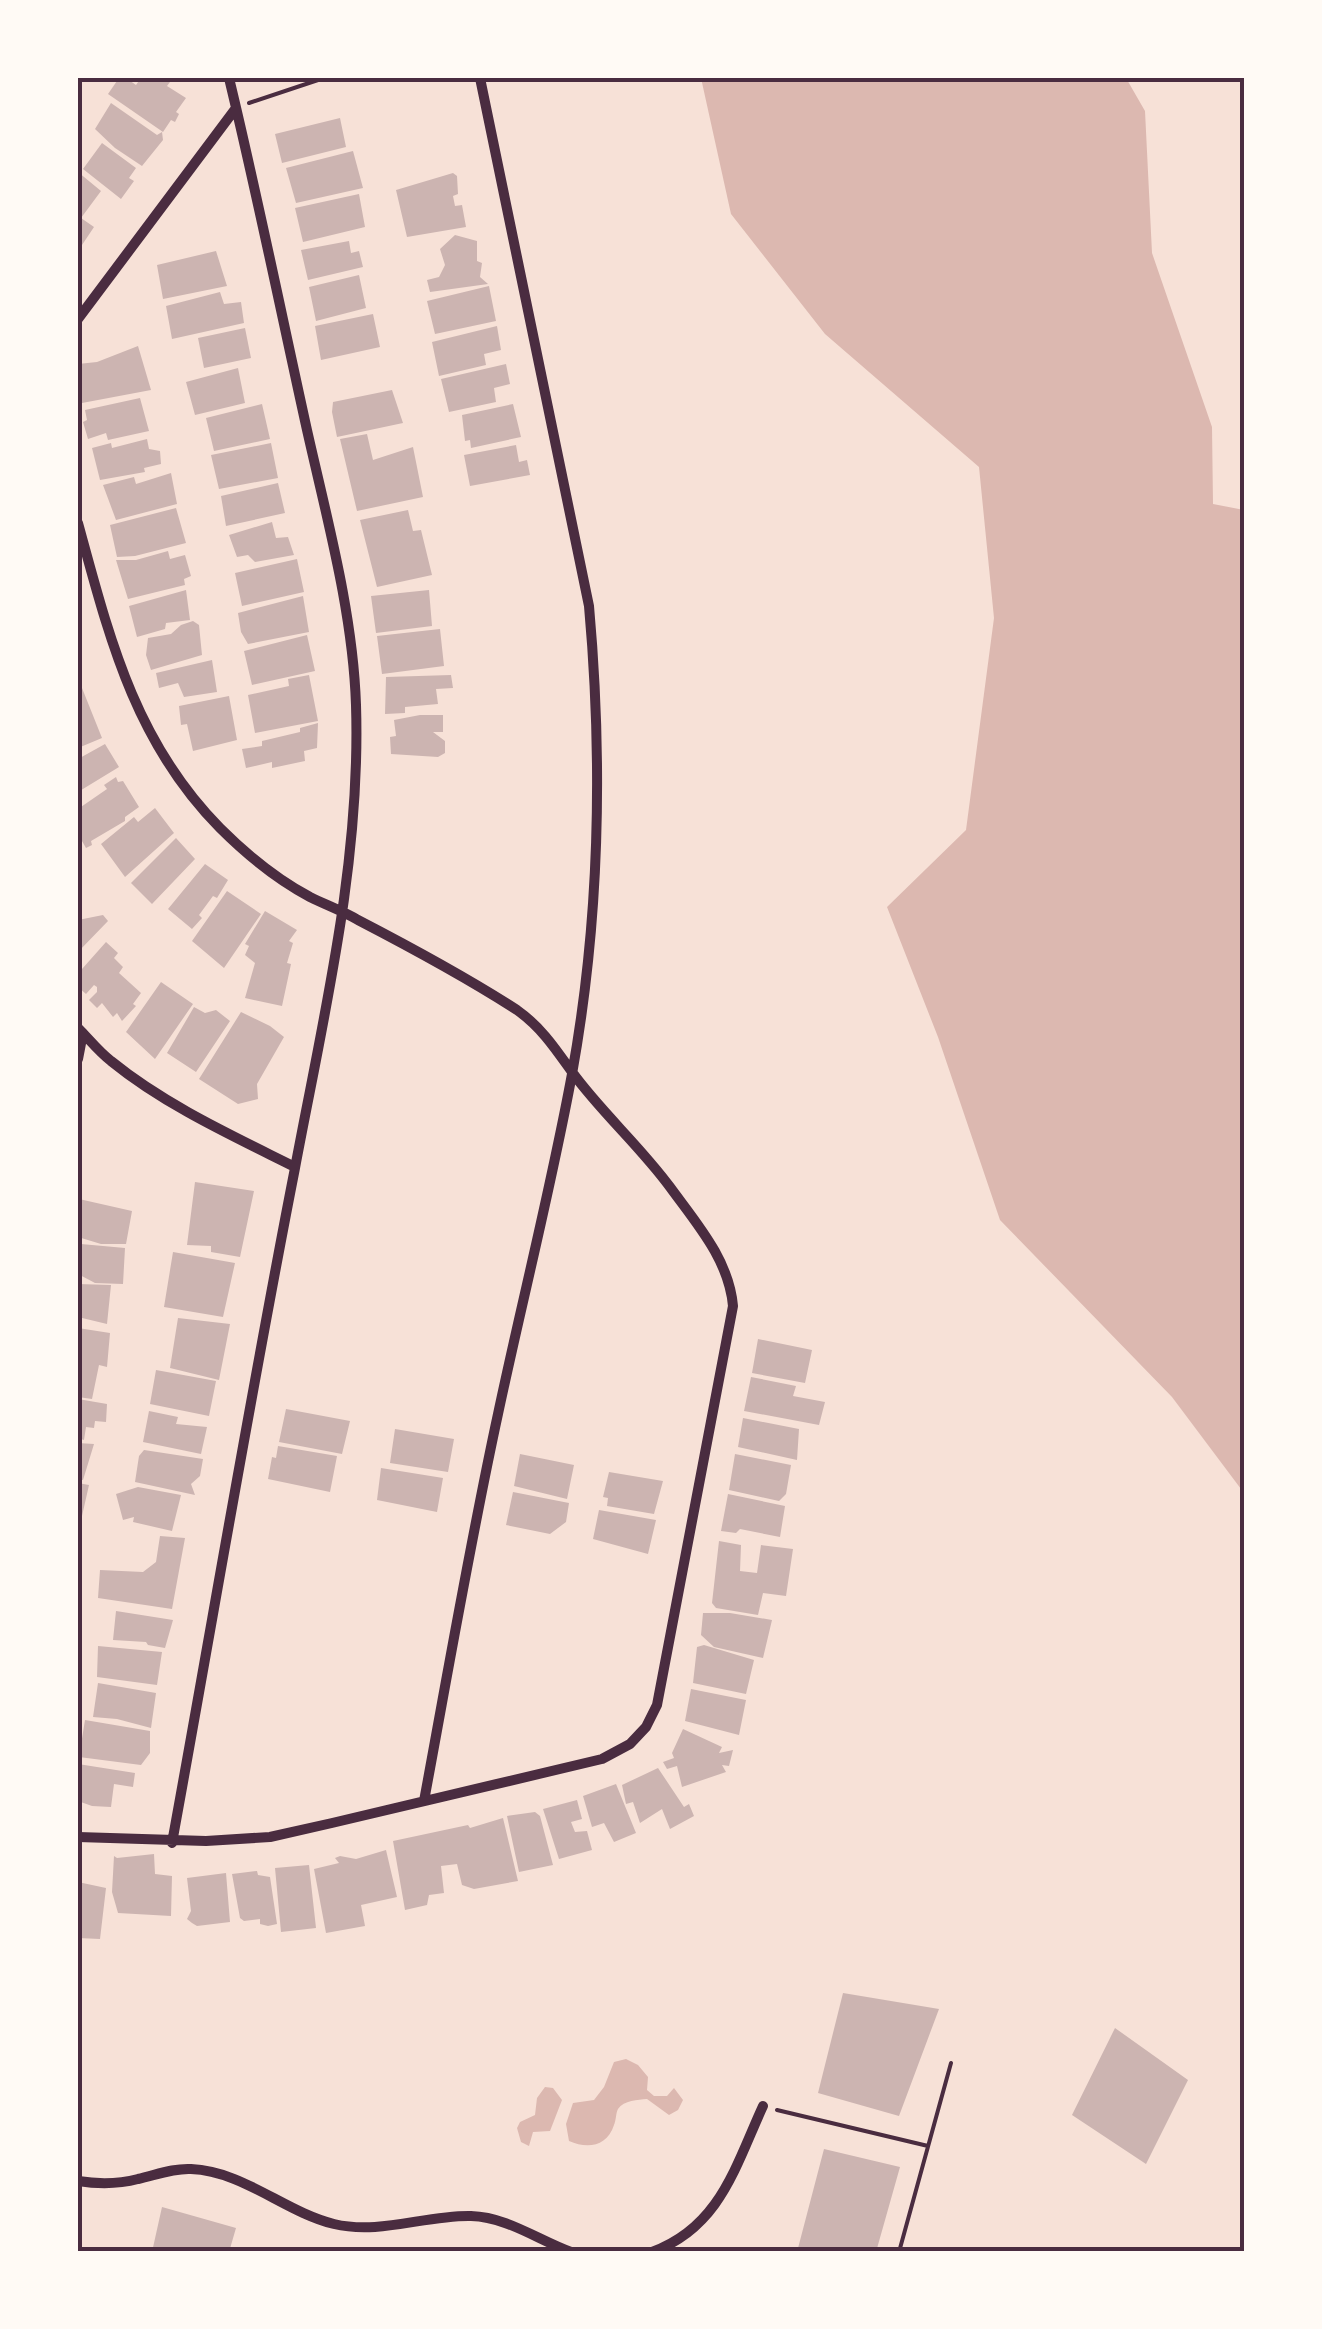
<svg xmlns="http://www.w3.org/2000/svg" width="1322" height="2329" font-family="'DejaVu Sans',sans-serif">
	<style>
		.water { fill: #dcb8b0 }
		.building { fill: #ccb4b1 }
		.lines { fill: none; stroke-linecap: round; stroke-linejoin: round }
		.path { stroke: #4a2c40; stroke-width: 4 }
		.minor { stroke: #4a2c40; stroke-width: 10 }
		.neatline { fill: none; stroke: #4a2c40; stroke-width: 4 }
	</style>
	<rect width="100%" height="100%" fill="#f7e1d7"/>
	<path class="water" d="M701,78H1126L1145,111L1152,253L1212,427L1213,504L1244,510V1493L1172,1397L1000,1220L938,1037L887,907L966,830L994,618L979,467L825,334L731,214Z
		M626,2059L638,2065L648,2077L647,2090L654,2096H667L674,2088L683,2100L678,2110L669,2115L647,2099C638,2100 624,2100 618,2109C616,2112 616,2121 614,2125C607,2147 587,2149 569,2141L566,2124L573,2103L594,2100L604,2087L614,2062Z
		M545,2087L553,2088L562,2100L550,2131L533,2132L529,2146L521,2142L517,2128L520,2122L535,2115L537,2098Z"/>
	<path class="building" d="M119,78H126L136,85L141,78H173L167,86L186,98L176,112L179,114L175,122L171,120L163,132L108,94Z
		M111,103L157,135L162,132L163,140L142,166L115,148L95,129Z
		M340,118L346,147L282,163L275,134Z
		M102,143L136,168L129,178L134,181L121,199L83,169Z
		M353,151L363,188L296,203L286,168Z
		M78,172L101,191L81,218L94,227L78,251Z
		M453,173L457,176L458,194L453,196L455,206L462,205L466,227L407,237L396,190Z
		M359,194L365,227L303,242L295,208Z
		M455,235L477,241V261L482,263L480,277L488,284L430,292L427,280L439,277L445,265L440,249Z
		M349,241L351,253L359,251L363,267L308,280L301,250Z
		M216,251L227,286L163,299L157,265Z
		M359,275L366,308L316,321L309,287Z
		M489,286L496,321L435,334L427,301Z
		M220,292L224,304L241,302L244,323L172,339L166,306Z
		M373,314L380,347L321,360L315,326Z
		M497,326L501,350L484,354L486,365L439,376L432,342Z
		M245,328L251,358L204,368L198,338Z
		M138,346L151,390L82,403L78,387V364L97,362Z
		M506,364L510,384L494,388L496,402L449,412L441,379Z
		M238,368L245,403L195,415L186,382Z
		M392,390L403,423L337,437L332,412L333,402Z
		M140,398L149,431L108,440L106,433L88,439L83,422L87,420L85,410Z
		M262,404L270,439L214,451L206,418Z
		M513,404L521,437L471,448L470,440L465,441L462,415Z
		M367,434L373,460L413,447L423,497L357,511L340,439Z
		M147,439L149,449L160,451L161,464L144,468L145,472L100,480L92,448L111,443L112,448Z
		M271,443L278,478L219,489L211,455Z
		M516,445L519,462L527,460L530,475L470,486L464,455Z
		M171,473L177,504L116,520L103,485L134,477L136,484Z
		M278,483L285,513L226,526L221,496Z
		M176,508L186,543L135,556L117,557L110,525Z
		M408,510L413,531L421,530L432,575L377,587L360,520Z
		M272,522L276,538L288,537L294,555L255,562L248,555L237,557L229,535Z
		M168,551L170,559L185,555L191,576L184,579L185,585L128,599L116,560H136Z
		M297,559L304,592L242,606L235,573Z
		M186,590L190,620L166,623L165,629L137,637L129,606Z
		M429,590L432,626L376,633L371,596Z
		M303,596L309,632L248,644L241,632L238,613Z
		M193,621L199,625L202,655L151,670L146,655L148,638L171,634L181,625Z
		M440,629L444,666L382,674L377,636Z
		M307,635L315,671L252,685L244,651Z
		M212,660L217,692L184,697L178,683L159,688L156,673Z
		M309,675L318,721L255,733L248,695L289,686L288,679Z
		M451,675L453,688L436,689L438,704L405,707V713L385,714L386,677Z
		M78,678L102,738L78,748Z
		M229,696L237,740L193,751L187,724L181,725L179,706Z
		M420,715H443V732H433L445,741V753L438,757L391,754L390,737L396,736L394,720Z
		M318,723L317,748L304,751L305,761L272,768V762L246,768L242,749L262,746V741L300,732V728Z
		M105,744L119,767L78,792V759Z
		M116,777L118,782L123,781L139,807L125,817V821L91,841L92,845L86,848L78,834V809L107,789L104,785Z
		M155,808L174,833L125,877L101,844L134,817L138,822Z
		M176,838L195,859L152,904L131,883Z
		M205,864L228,880L217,898L213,896L199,915L202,918L192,929L168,909Z
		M227,891L261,914L224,968L192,941Z
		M265,911L297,930L289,941L293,943L287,963L291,964L282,1006L245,998L255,963L245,955L249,946L245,944Z
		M103,915L108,921L78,952V920Z
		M106,942L118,953L114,958L123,967L119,973L141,993L133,1004L136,1006L122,1021L117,1013L113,1017L102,1003L97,1008L89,1000L97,992V987L94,985L86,994L78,987V966L82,969Z
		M161,982L193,1004L155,1059L126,1032Z
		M194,1007L205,1013L216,1010L230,1021L196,1072L167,1053Z
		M241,1012L270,1026L284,1037L257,1084L258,1099L238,1104L199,1079Z
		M195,1182L254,1191L240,1257L211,1252V1246L187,1245Z
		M79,1199L132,1211L126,1244H101L78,1237Z
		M81,1244L125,1248L123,1284L95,1283L78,1274Z
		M173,1252L235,1263L223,1317L164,1307Z
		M78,1284L111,1285L107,1324L78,1317Z
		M178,1318L230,1324L219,1380L170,1368Z
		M78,1328L110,1333L107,1367L99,1365L92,1399L78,1397Z
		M758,1339L812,1350L805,1383L752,1373Z
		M156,1370L216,1381L209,1416L150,1404Z
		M751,1377L796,1386L793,1396L825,1402L819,1425L744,1411Z
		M78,1399L107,1404L106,1422L95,1421L94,1428L86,1427L84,1440L78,1438Z
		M286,1409L350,1421L342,1454L279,1442Z
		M149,1411L178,1417L176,1424L207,1427L201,1454L143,1442Z
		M743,1418L799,1429L797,1460L738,1447Z
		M395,1429L454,1439L448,1472L390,1463Z
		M78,1443L94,1444L83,1480L78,1479Z
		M278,1446L337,1456L330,1492L268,1479L272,1457L276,1458Z
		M144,1450L203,1459L200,1476L191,1484L195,1495L135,1482L139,1456Z
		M520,1454L574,1465L567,1499L514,1486Z
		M735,1454L791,1465L786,1494L779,1501L729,1490Z
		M381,1468L443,1478L437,1512L377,1500Z
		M609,1472L663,1481L654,1514L607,1506L608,1498L603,1497Z
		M78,1483L89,1485L82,1516L78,1515Z
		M138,1487L181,1495L172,1531L133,1522L134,1517L123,1520L116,1494Z
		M513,1492L569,1503L566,1522L550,1534L506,1525Z
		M728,1494L785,1506L780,1537L740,1529L736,1533L721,1531Z
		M599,1510L656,1520L648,1554L593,1539Z
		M160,1536L185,1538L172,1609L98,1598L100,1570L143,1572L156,1562Z
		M719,1541L741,1545L740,1571L757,1573L761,1545L793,1549L786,1596L763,1593L758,1615L716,1608L712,1603Z
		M116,1611L173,1620L165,1648L148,1645L146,1642L113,1640Z
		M703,1613H730L772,1620L763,1658L714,1647L701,1635Z
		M704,1645L754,1660L746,1694L693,1683L697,1647Z
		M98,1646L162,1652L157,1685L97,1677Z
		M98,1683L156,1693L151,1728L117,1719L93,1717Z
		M691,1689L746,1700L739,1735L685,1721Z
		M85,1720L150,1731V1753L141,1765L79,1757Z
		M683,1729L722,1747L719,1753L733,1750L729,1766L722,1765L726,1772L682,1787L677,1766L667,1769L663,1762L674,1758L672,1753Z
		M78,1764L135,1773L133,1787L114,1784L111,1807L92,1806L78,1801Z
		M658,1768L684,1807L689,1804L694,1816L670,1829L662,1809L640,1823L633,1802L626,1804L622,1785Z
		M616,1784L636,1833L614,1842L604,1823L592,1827L583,1796Z
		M577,1800L582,1819L571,1822L575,1832L587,1831L592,1850L559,1859L543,1809Z
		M535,1812L540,1816L553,1865L519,1872L507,1816Z
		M503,1818L518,1881L474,1889L462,1885L457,1864L441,1866L444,1893L429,1895L427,1905L405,1910L393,1841L468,1825L470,1828Z
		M386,1850L397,1897L361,1905L365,1926L326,1933L314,1869L339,1863L335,1858L340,1856L356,1859Z
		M154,1854L155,1874L172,1876L171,1916L118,1913L112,1892L114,1856L117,1858Z
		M309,1865L316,1928L281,1932L275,1868Z
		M257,1871L258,1875L270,1877L277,1924L268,1926L260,1924V1919L244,1921L240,1918L232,1874Z
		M226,1873L230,1922L197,1926L192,1923L187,1919L191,1911L187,1878Z
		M78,1882L106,1888L100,1939L78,1938Z
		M843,1993L939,2009L899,2116L818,2093Z
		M1115,2028L1188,2080L1146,2164L1072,2115Z
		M824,2149L900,2167L876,2252H797Z
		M162,2207L236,2228L229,2252H152Z"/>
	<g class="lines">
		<path class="path" d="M249,103L324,78
			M777,2110L928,2146
			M899,2252L951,2063"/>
		<path class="minor" d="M78,319L236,108
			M78,523C109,636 134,741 220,828C246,854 278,880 310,897C326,905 343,911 358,920C412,948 466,977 517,1010C541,1027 555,1048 572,1072C601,1112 640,1146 670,1187C697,1224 729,1260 733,1306L657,1705L646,1727L630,1744L602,1759L332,1823L270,1837L206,1841L78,1837
			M78,1028C89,1039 99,1052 111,1061C165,1105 233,1136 295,1167
			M78,1059L83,1033
			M424,1801C448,1672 470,1543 498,1414C522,1301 551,1188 572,1074C600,919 603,763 589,606L480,78
			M172,1843C213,1618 251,1392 295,1168C324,1014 361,862 356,705C353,613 327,519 307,430C281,312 257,194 229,78
			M78,2181C97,2184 119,2184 138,2179C156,2175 173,2168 191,2169C243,2171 285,2212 334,2224C380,2235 425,2215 471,2216C507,2217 538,2240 571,2252
			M652,2252C720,2227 735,2167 763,2106"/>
	</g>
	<rect width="1322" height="2329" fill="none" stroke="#fffaf5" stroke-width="160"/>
	<rect x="80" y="80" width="1162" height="2169" class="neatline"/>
</svg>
